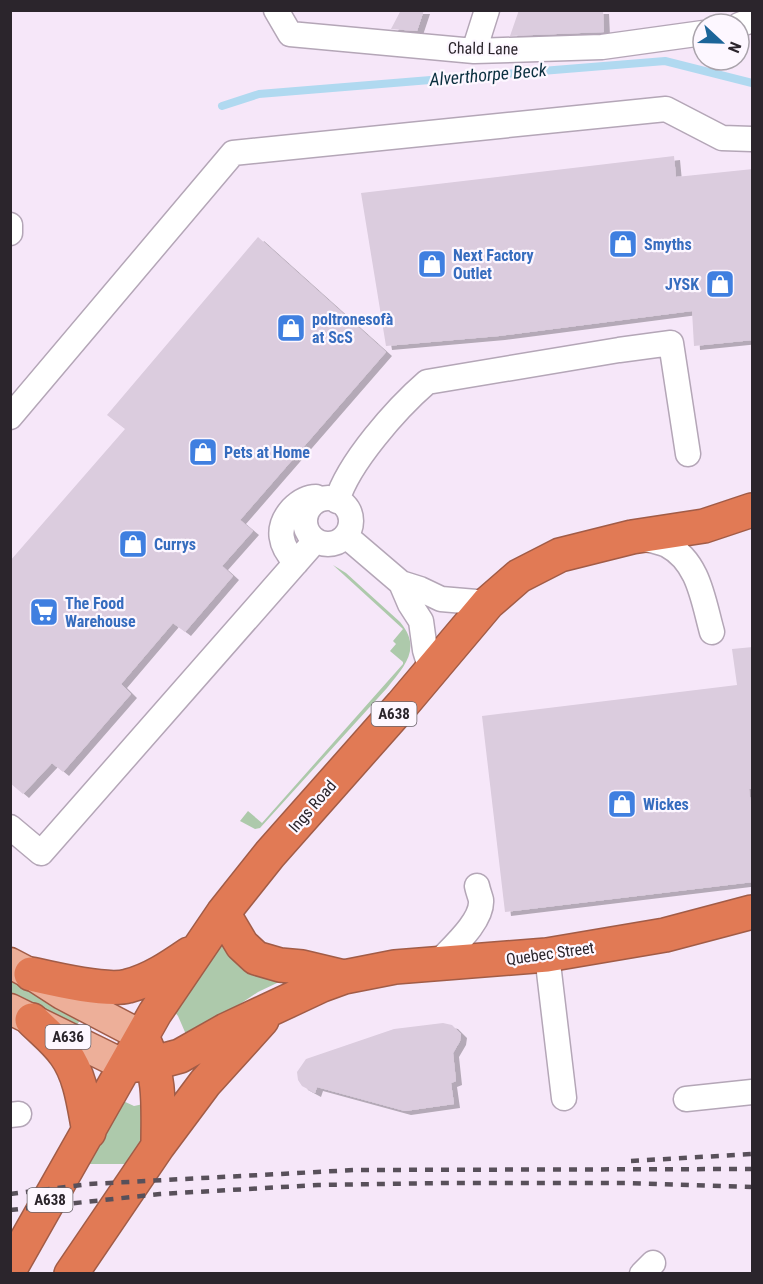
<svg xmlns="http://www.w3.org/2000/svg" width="763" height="1284" font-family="'Roboto Condensed',sans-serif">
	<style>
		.green { fill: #adc9ab }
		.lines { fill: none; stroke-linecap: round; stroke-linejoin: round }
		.stream { stroke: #b0d9f0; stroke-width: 8 }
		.building { fill: #dbccde; filter: url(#shadow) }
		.minor-casing { stroke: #b4a6b7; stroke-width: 27 }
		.major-casing { stroke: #a15c47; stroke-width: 33 }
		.highway-casing { stroke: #a15c47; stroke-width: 36 }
		.minor { stroke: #fff; stroke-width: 24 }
		.major { stroke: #edaf99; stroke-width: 30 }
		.highway { stroke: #e17a55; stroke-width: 33 }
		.rail { stroke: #58505a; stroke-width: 4.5; stroke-dasharray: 8 8; stroke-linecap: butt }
		.labels { text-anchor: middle; stroke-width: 4.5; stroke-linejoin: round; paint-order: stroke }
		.shield { fill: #fdf7ff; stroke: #6a646b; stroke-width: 1.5 }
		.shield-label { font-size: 15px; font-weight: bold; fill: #2b252c }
		.street-label { font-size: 16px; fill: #2b252c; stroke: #fdf7ff }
		.shop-label { font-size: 16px; font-weight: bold; fill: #366cbe; stroke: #fdf7ff; text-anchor: start }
		.water-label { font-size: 18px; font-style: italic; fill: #0a2f3f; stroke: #fdf7ff }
	</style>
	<defs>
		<filter id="shadow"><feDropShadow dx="6" dy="4" stdDeviation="0" flood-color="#0004"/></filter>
	</defs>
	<rect width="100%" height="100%" fill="#f6e7f9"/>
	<path class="green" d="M333,565L346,573L400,622C422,648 405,666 387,688L260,828L255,829L240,821L248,811L262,823L403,664V662L390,651L396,644L393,641L403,629Z
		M224,937L298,973L258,992L188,1039L178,1016L173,1010Z
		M10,978L82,1015L77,1026L11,993Z
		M121,1100L134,1106L148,1103L144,1138L132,1164H87Z"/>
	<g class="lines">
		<path class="stream" d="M222,106L259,94L665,61L752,83"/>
	</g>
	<path class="building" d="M401,10H424L417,31L391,29Z
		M519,10H603L604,32L510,36Z
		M674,156L676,177L753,169V340L694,346L692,311L499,336L386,346L361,193Z
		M258,237L386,352L240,520L253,531L222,566L233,576L185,632L173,623L121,684L131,694L63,772L52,763L23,794L10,783V561L125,429L107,415Z
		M753,647V789H749L753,820V882L505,912L482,716L737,685L732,649Z
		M443,1023L452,1025L461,1034L460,1041L453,1053L456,1081L451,1083L454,1104L405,1111L317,1087L315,1093L302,1086L298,1080L297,1072L306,1059L394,1029Z"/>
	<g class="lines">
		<g class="minor-casing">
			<path id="minor" d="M276,10L290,34L474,51L602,47L703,33
				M739,25L752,20
				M474,51L487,10
				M10,225V233
				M10,417L233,153L666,109L722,138L752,139
				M305 521a23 23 0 1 1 46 0a23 23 0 1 1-46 0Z
				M337,501C348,463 397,408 427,382L619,350L671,343L688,454
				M346,536L401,583
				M640,538C648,540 659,541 667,545C699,562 703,600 712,632
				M296,563C280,546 275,528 292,509C299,502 306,497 316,497
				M431,670L425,650L421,621L410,604L401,583L420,589L441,599L488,603
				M10,827L41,853L315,541
				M547,955L564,1098
				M436,965C449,950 483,922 481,900C480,896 478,891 477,886
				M686,1099L752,1092
				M10,1115L19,1114
				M642,1274L653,1263"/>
		</g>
		<g class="major-casing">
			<path id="major" d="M10,963L31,974L62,994L142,1036
				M10,1009L126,1066"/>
		</g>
		<g class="highway-casing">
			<path id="highway" d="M223,913L242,945L256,958L280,965L302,967L344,977
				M31,974C53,979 107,992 128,986C151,980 170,967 189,954
				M32,1020C43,1031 56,1041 65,1054C81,1076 84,1106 89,1132
				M145,1043C161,1077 158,1109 158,1146
				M126,1066L154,1063L180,1056L226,1030L322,985L344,977L395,967L547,955L665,935L752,912
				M10,1269L155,1013L223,913L270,854L402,705L488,603L519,576L560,555L632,537L704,526L752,510
				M71,1274L158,1146L205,1083L262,1020"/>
		</g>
		<use href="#minor" class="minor"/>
		<use href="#major" class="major"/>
		<use href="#highway" class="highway"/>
		<path class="rail" d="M631,1161L752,1154
			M10,1194L89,1184L355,1170L752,1169
			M10,1210L160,1194L318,1185L449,1183H626L752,1187"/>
	</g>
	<defs>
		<g id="shop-square" transform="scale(1.5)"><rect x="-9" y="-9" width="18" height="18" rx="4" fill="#3f7fe0" stroke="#fdf7ff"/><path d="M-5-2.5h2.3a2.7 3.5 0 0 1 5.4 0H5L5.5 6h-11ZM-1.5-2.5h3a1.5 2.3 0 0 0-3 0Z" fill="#fff"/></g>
		<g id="supermarket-square" transform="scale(1.5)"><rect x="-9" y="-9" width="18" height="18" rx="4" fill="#3f7fe0" stroke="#fdf7ff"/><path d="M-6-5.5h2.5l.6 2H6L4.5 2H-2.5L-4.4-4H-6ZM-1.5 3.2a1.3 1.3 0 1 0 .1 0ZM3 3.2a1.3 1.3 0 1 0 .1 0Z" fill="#fff"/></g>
	</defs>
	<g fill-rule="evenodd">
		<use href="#shop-square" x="623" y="244"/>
		<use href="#shop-square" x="432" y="264"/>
		<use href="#shop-square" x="720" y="284"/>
		<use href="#shop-square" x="291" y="328"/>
		<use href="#shop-square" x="203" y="452"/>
		<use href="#shop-square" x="133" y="544"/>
		<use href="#supermarket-square" x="44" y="612"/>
		<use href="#shop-square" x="622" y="804"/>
	</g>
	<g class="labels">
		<g class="shield">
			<rect x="371.5" y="702" width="45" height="24" rx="4.5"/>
			<rect x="45.5" y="1025" width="45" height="24" rx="4.5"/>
			<rect x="27.5" y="1188" width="45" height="24" rx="4.5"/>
		</g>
		<g class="shield-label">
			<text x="394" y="719">A638</text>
			<text x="68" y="1042">A636</text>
			<text x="50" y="1205">A638</text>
		</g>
		<g class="street-label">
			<text transform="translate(483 48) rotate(1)" y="6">Chald Lane</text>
			<text transform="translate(312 806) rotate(-49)" y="6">Ings Road</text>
			<text transform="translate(550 953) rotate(-8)" y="6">Quebec Street</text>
		</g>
		<g class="shop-label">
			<text x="644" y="250">Smyths</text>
			<text x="453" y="261">Next Factory<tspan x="453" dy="18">Outlet</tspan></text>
			<text x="699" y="290" text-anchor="end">JYSK</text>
			<text x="312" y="325">poltronesofà<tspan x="312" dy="18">at ScS</tspan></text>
			<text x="224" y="458">Pets at Home</text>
			<text x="154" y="550">Currys</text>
			<text x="65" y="609">The Food<tspan x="65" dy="18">Warehouse</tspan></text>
			<text x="643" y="810">Wickes</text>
		</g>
		<g class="water-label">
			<text transform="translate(488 75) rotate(-5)" y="6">Alverthorpe Beck</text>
		</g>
	</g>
	<rect width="763" height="1284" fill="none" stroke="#2b252c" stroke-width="24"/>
	<g transform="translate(721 42) rotate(112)"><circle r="28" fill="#fdf7ff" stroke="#a9a3ab" stroke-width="1.5"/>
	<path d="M0-4.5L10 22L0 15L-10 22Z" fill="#1c6599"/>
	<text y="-9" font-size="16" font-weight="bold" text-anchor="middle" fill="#2b252c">N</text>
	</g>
</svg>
